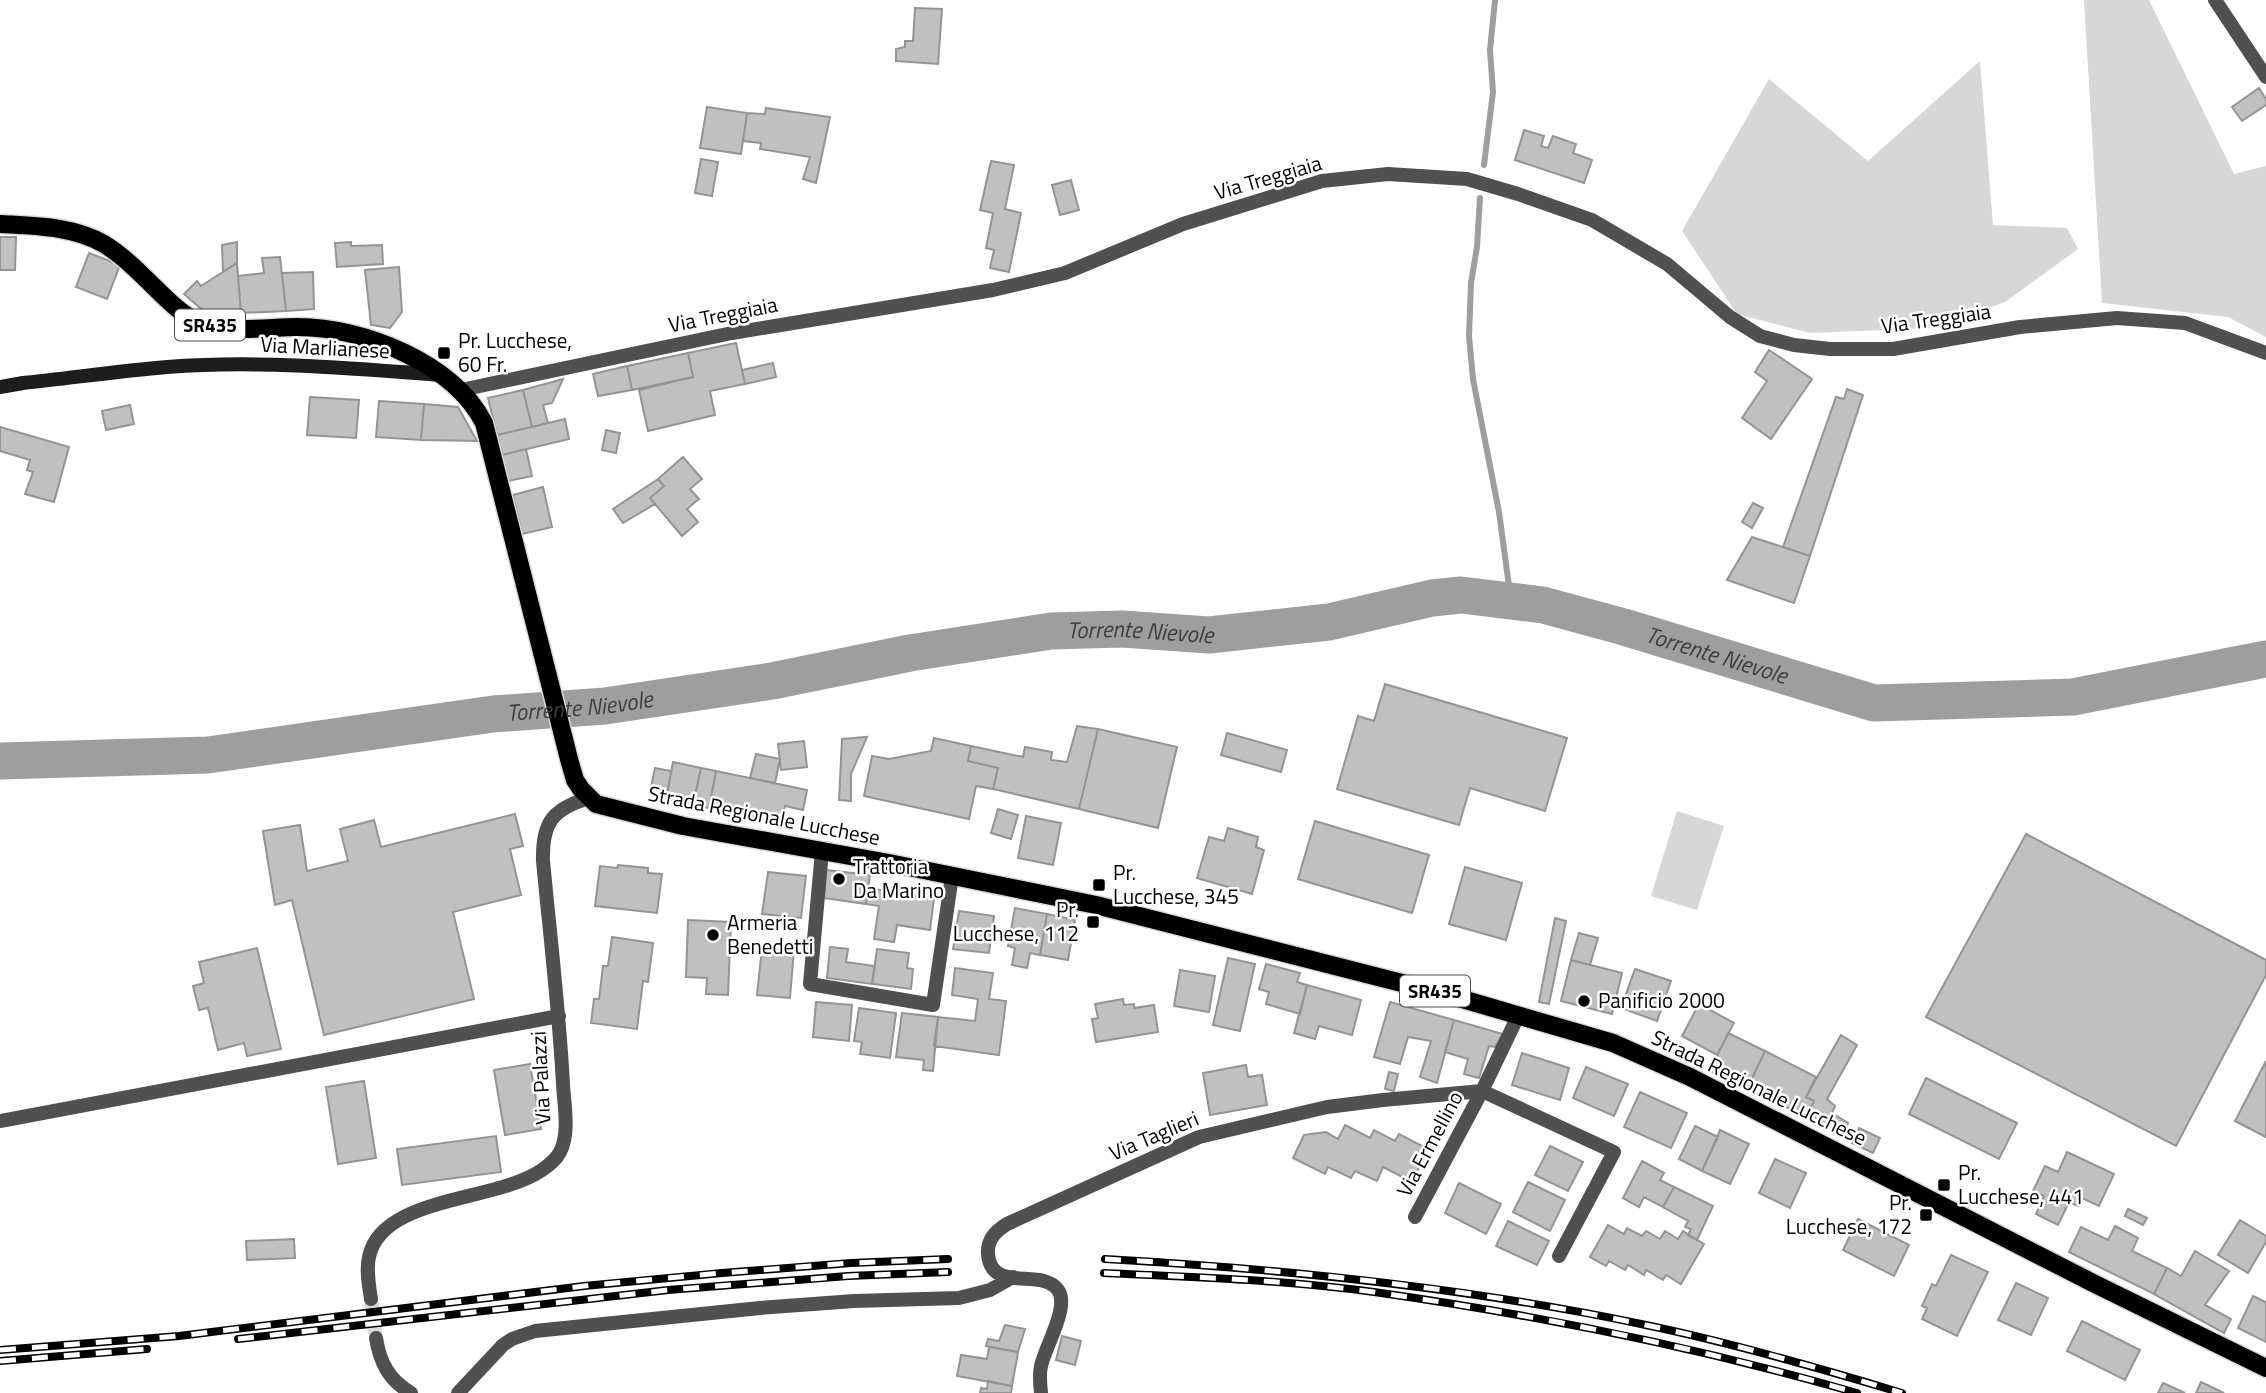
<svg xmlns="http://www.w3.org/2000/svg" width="2266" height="1393" font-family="'Titillium Web',sans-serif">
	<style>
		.green { fill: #d7d7d7 }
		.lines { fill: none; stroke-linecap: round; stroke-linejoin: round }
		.stream { stroke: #9e9e9e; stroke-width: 6 }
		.river { stroke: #9e9e9e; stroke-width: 37 }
		.building { fill: #c0c0c0; stroke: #949494; stroke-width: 2 }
		.street-tunnel { stroke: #d9d9d9; stroke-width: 14; stroke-dasharray: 14 7; stroke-linecap: butt }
		.primary-casing { stroke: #dbdbdb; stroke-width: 21 }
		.street { stroke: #505050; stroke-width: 14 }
		.secondary { stroke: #1d1d1d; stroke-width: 14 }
		.primary { stroke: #000; stroke-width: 18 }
		.rail-casing { stroke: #000; stroke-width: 8 }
		.rail { stroke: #fff; stroke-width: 5; stroke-dasharray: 16; stroke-linecap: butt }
		.poi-dot { fill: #000; stroke: #fff; stroke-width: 2.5 }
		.labels { text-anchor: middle; stroke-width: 5; stroke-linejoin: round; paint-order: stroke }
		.shield { fill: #fff; stroke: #4c4c4c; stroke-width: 2 }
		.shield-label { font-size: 19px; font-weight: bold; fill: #000 }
		.street-label { font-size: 21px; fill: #000; stroke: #fff }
		.poi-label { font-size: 21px; fill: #000; stroke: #fff; text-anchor: start }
		.water-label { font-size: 23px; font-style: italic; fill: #3f3f3f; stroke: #fff }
	</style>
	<rect width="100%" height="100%" fill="#fff"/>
	<path class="green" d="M2084,0H2149L2234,174L2266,166V337L2228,317L2102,303Z
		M1980,61L1993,225L2067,228L2078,249L2005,302L1932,328L1810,333L1737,314L1682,231L1769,79L1868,161Z
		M1677,811L1724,826L1697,910L1651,896Z"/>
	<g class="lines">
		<path class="stream" d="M1484,165L1493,92L1490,50L1495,0
			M1480,198L1477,247L1471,283L1469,336L1473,379L1499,512L1511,601"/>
		<path class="river" id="s1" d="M0,761L208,755L493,714L605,706L772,681L910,653L1051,631L1122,629L1209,635L1329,622L1432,598L1461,595L1543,605L1624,627L1874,703L2073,697L2266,659"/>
	</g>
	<path class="building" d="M915,8L942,9L938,64L896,61V49L905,47V41H913Z
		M2259,88L2266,99V105L2242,121L2232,107Z
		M707,107L747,113L741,154L700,148Z
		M766,108L830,117L816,183L803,179L810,157L760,149L761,143L743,141L747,113L765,114Z
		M1524,130L1544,136L1541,146L1548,148L1553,136L1576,144L1573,153L1592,160L1584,183L1515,160Z
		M701,159L718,162L712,196L695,193Z
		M991,161L1014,165L1005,209L1021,213L1009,272L990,268L994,250L986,248L993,213L980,210Z
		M1071,180L1079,210L1060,215L1052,185Z
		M0,237H16L15,270H0Z
		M237,242V263L223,272L222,245Z
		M351,242V246L382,245L383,264L337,267L335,243Z
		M89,253L120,265L107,299L76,287Z
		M280,257L286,311L241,313L238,276L264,273L262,258Z
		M237,263L241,313L218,316L200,308L184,294L197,281L201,286Z
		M399,267L402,312L390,328L371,325L365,270Z
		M313,272L314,309L286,311L282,273Z
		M736,343L745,384L710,391L715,415L648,431L639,390L693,377L688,353Z
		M1769,350L1812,379L1771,439L1742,418L1767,381L1755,372Z
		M688,353L693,377L632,390L627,366Z
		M773,363L776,377L745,384L742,370Z
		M627,366L632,390L598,396L593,374Z
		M563,379L552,403L543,405L548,423L532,427L523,390Z
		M1847,389L1863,395L1810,556L1783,547L1836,397L1844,399Z
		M523,390L532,427L497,435L488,398Z
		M310,397L359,400L356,438L307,435Z
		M379,401L424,404L421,440L376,437Z
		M424,404L458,407L477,441L421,440Z
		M130,405L134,424L106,430L102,411Z
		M565,419L569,439L502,455L497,435Z
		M0,427L69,447L54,502L25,494L33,472L27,470L30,460L0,451Z
		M606,430L620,433L616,453L602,450Z
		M526,449L532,476L508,481L502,455Z
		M683,457L702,479L690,489L699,499L687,509L698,522L682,536L650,498L664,486L658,479Z
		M658,479L664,486L650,498L655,504L623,523L613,509Z
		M543,487L552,527L522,534L513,495Z
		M1753,503L1763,508L1752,528L1742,522Z
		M1752,537L1810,556L1794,603L1727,580Z
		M1385,684L1567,738L1545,811L1470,788L1459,825L1337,789L1358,716L1374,721Z
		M1077,726L1098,729L1079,809L993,789L998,768L968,761L971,746L1023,757L1025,747L1052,752L1051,760L1067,762Z
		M1098,729L1177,747L1158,828L1079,809Z
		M1227,733L1287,750L1281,772L1221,755Z
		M867,737L851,774V801L839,800L842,739Z
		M934,738L971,746L968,761L998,768L993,789L976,786L969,819L864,796L872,756L889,759L931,751Z
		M804,741L807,767L781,770L778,744Z
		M756,754L780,759L775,783L750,778Z
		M673,762L701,768L693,805L666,799Z
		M655,768L671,771L668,790L651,787Z
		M701,768L716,771L709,808L693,805Z
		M716,771L807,790L803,810L785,806L781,823L709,808Z
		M998,809L1018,815L1011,839L991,833Z
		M515,814L523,846L510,849L521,895L453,912L474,999L324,1035L292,900L275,905L263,831L300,825L307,871L348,861L340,829L374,820L381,847Z
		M1026,816L1061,823L1053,865L1018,858Z
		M1315,821L1429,855L1412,913L1298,879Z
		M1228,828L1258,837L1256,847L1264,850L1252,894L1197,878L1209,837L1224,841Z
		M2026,834L2266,960V975L2176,1146L1926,1017Z
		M618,865L648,868V873L662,874L657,913L595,906L600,866L617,868Z
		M1465,867L1522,883L1506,940L1449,924Z
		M826,870L870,875L866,904L824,898Z
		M768,872L806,876L801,918L762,914Z
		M868,888L934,898L930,930L897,925L894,942L874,939L879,906L866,904Z
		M1015,908L1047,914L1040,955L1030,953L1027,968L1012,965L1015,948L1008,946Z
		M959,911L994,916L989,953L953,949Z
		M1047,914L1075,920L1068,960L1040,955Z
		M1555,918L1566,921L1549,1004L1539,1002Z
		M688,920L731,922L728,995L706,994L707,978L686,977Z
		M1579,933L1598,938L1590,965L1571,960Z
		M612,937L653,943L648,982L643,981L637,1029L591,1023L594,999H599L603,966H608Z
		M762,947L794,950L790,998L757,995Z
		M830,947L848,949L846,962L875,966L872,984L827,978Z
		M257,948L281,1049L247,1056L244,1043L218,1050L208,1008L199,1010L193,986L204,983L199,962Z
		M877,949L909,953L907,968L913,969L911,989L872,984Z
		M1228,958L1255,964L1240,1031L1213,1025Z
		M1571,960L1622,973L1612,1014L1561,1001Z
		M1266,964L1300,973L1297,982L1307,985L1300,1014L1266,1004L1269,992L1259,989Z
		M955,968L993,973L989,999L1006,1001L999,1055L934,1046L938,1017L975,1021L978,999L952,995Z
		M1635,969L1671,981L1657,1021L1621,1008Z
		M1180,970L1215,976L1209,1012L1174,1006Z
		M1307,985L1361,1000L1352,1035L1319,1026L1315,1039L1294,1033Z
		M1123,999L1124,1005L1134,1004V1008L1154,1005L1158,1032L1096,1042L1092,1019L1098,1018L1095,1004Z
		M816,1002L852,1005L849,1041L813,1037Z
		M1390,1002L1454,1020L1437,1083L1420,1077L1431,1041L1408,1037L1400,1064L1374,1057Z
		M1699,1004L1734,1023L1717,1055L1682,1036Z
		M859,1008L896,1013L890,1058L860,1054L862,1042L854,1041Z
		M902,1013L938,1017L933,1071L923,1070L924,1060L896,1057Z
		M1454,1020L1503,1034L1495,1047L1489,1046L1479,1078L1464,1074L1468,1059L1445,1052Z
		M1728,1033L1765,1051L1747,1089L1710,1071Z
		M1841,1035L1857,1045L1827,1099L1835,1106L1832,1113L1848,1123L1844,1136L1807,1117L1814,1101L1806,1097Z
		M1765,1051L1816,1077L1806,1097L1814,1101L1807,1117L1747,1089Z
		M1522,1053L1569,1068L1560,1100L1512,1085Z
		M2266,1061V1137L2235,1121Z
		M530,1064L541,1129L505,1135L494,1070Z
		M1246,1065L1248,1077L1262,1075L1267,1105L1210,1115L1203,1073Z
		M1586,1067L1628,1084L1614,1116L1573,1098Z
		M1389,1072L1398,1074L1394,1091L1385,1089Z
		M1926,1078L2017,1123L1999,1159L1909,1114Z
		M364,1081L376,1158L338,1164L326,1087Z
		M1640,1092L1687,1113L1671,1148L1624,1127Z
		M1345,1125L1370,1138L1374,1130L1395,1141L1399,1134L1428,1149L1412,1182L1383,1167L1377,1181L1355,1171L1351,1178L1328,1167L1325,1174L1293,1158L1304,1135L1326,1132L1338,1139Z
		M1695,1126L1718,1137L1702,1171L1679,1159Z
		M1859,1128L1880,1138L1873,1153L1852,1143Z
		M1720,1130L1749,1144L1730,1184L1702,1171Z
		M496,1136L501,1172L402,1185L397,1149Z
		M1550,1146L1583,1162L1568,1191L1535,1175Z
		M2067,1152L2114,1174L2099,1206L2082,1198L2078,1206L2069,1202L2058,1225L2036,1214L2044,1196L2033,1191L2045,1166L2058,1172Z
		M1775,1159L1806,1173L1790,1208L1759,1193Z
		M1642,1161L1664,1173L1660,1180L1674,1187L1663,1207L1644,1197L1639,1207L1623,1198Z
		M1528,1182L1565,1200L1550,1231L1513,1212Z
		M1459,1183L1501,1204L1486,1234L1445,1213Z
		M1674,1187L1713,1206L1697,1240L1688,1235L1691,1229L1685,1227L1688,1221L1663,1207Z
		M2128,1209L2147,1218L2143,1225L2125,1216Z
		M1858,1219L1909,1245L1894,1276L1843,1250Z
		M2240,1220L2266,1236V1242L2248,1273L2218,1255Z
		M1508,1221L1549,1241L1537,1265L1496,1246Z
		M1608,1225L1624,1234L1627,1228L1642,1236L1646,1231L1660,1239L1665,1231L1678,1239L1683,1231L1704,1244L1681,1284L1666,1275L1663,1280L1646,1270L1644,1275L1628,1265L1625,1270L1609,1261L1606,1266L1590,1257Z
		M2115,1226L2138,1238L2132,1251L2167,1268L2154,1294L2069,1252L2081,1227L2108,1240Z
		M294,1239L295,1258L247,1260L246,1241Z
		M2195,1251L2229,1271L2205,1305L2231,1319L2224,1333L2154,1294L2167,1268L2181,1276Z
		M1951,1255L1988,1272L1957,1336L1922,1319L1927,1308L1922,1306L1932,1284L1936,1286Z
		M2016,1283L2048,1298L2031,1335L1998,1320Z
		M2253,1296L2266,1302V1342L2238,1328Z
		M2082,1321L2140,1350L2125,1380L2067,1351Z
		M1005,1325L1025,1329L1018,1352L986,1346L988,1339L999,1341Z
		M1062,1336L1081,1341L1075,1365L1056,1360Z
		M989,1347L1018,1352L1012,1386L957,1376L961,1355L987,1359Z
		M988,1381L1012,1386L1011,1393H980L981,1388L987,1389Z
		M2201,1382L2224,1393H2196Z
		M2163,1383L2185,1393H2158Z"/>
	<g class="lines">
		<path class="street-tunnel" d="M371,1299L376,1338"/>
		<g class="primary-casing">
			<path id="primary" d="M0,224C34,226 73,226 104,244C119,253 132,265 145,278C160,292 178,313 198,322C225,334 269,327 298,327C362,327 454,363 484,423L569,759L575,780L581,789L596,804L683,826L889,863L1096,905L1445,994L1613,1043L1690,1077L2095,1284L2266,1368"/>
		</g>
		<path class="street" d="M2215,0L2266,77
			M461,390L732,333L993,290L1065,273L1183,224L1322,181L1388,174L1467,179L1518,194L1592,220L1667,264L1730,317L1760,336L1794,345L1830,349H1893L2020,327L2117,318L2185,323L2266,353
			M822,851L810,984L933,1005L952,876
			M0,1121L559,1016
			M1415,1217L1482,1091L1519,1014
			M371,1299C369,1286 366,1270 369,1257C381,1196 496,1202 542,1170C549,1165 556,1160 560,1152C570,1133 564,1104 563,1084C559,1009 550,935 543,861C542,823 552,809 589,798
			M376,1338C380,1363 389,1380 411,1393
			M458,1393L503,1345L512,1339L535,1331L760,1308L854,1301L959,1298L990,1290L1013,1277
			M1041,1393C1040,1384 1039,1375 1041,1366C1045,1347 1070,1306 1058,1290C1042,1267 991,1294 988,1254C987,1239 996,1231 1007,1224L1199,1137L1327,1107L1383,1100L1482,1091L1614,1152L1559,1256"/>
		<path class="secondary" d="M0,387L23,383C71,378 119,371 167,367C258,360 350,368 440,375"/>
		<use href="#primary" class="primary"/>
		<g class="rail-casing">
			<path id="rail" d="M1105,1259C1285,1269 1465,1287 1641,1324C1729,1342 1816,1367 1902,1393
				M1104,1273C1194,1277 1284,1280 1374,1292C1537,1315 1698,1347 1857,1393
				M238,1339L668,1290L848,1276L948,1272
				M0,1350L179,1336L584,1286L722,1273L851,1263L948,1259
				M0,1361L147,1349"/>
		</g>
		<use href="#rail" class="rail"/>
	</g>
	<g class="poi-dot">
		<rect x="437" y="346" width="14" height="14" rx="3.5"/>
		<circle cx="839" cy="879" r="7"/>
		<rect x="1092" y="878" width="14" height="14" rx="3.5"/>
		<rect x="1086" y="915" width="14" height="14" rx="3.5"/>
		<circle cx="713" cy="935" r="7"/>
		<circle cx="1584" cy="1001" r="7"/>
		<rect x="1937" y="1178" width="14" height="14" rx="3.5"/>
		<rect x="1919" y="1208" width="14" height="14" rx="3.5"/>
	</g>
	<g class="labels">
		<g class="shield">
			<rect x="175" y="309.5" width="70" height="31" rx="5"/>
			<rect x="1400" y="975.5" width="70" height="31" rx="5"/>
		</g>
		<g class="shield-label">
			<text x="210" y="332">SR435</text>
			<text x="1435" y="998">SR435</text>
		</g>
		<g class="street-label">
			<text transform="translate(1268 178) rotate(-16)" y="7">Via Treggiaia</text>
			<text transform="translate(723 315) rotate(-11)" y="7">Via Treggiaia</text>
			<text transform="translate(1936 319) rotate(-8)" y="7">Via Treggiaia</text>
			<text transform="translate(325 348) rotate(3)" y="7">Via Marlianese</text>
			<text transform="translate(764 816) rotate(11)" y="7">Strada Regionale Lucchese</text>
			<text transform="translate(541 1078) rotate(-93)" y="7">Via Palazzi</text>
			<text transform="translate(1759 1088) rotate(26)" y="7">Strada Regionale Lucchese</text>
			<text transform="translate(1154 1136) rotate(-23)" y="7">Via Taglieri</text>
			<text transform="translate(1430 1144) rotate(-62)" y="7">Via Ermellino</text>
		</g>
		<g class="poi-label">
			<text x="458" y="348">Pr. Lucchese,<tspan x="458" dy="24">60 Fr.</tspan></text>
			<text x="853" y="874">Trattoria<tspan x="853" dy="24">Da Marino</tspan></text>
			<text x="1113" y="880">Pr.<tspan x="1113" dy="24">Lucchese, 345</tspan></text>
			<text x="1079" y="917" text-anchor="end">Pr.<tspan x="1079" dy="24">Lucchese, 112</tspan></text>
			<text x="727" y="930">Armeria<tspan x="727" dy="24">Benedetti</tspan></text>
			<text x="1598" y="1008">Panificio 2000</text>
			<text x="1958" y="1180">Pr.<tspan x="1958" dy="24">Lucchese, 441</tspan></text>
			<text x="1912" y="1210" text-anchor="end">Pr.<tspan x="1912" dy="24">Lucchese, 172</tspan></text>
		</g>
		<g class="water-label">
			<text dy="8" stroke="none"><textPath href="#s1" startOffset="1150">Torrente Nievole</textPath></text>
			<text dy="8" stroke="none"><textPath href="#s1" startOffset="1738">Torrente Nievole</textPath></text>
			<text dy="8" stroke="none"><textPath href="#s1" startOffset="583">Torrente Nievole</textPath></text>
		</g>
	</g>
</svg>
